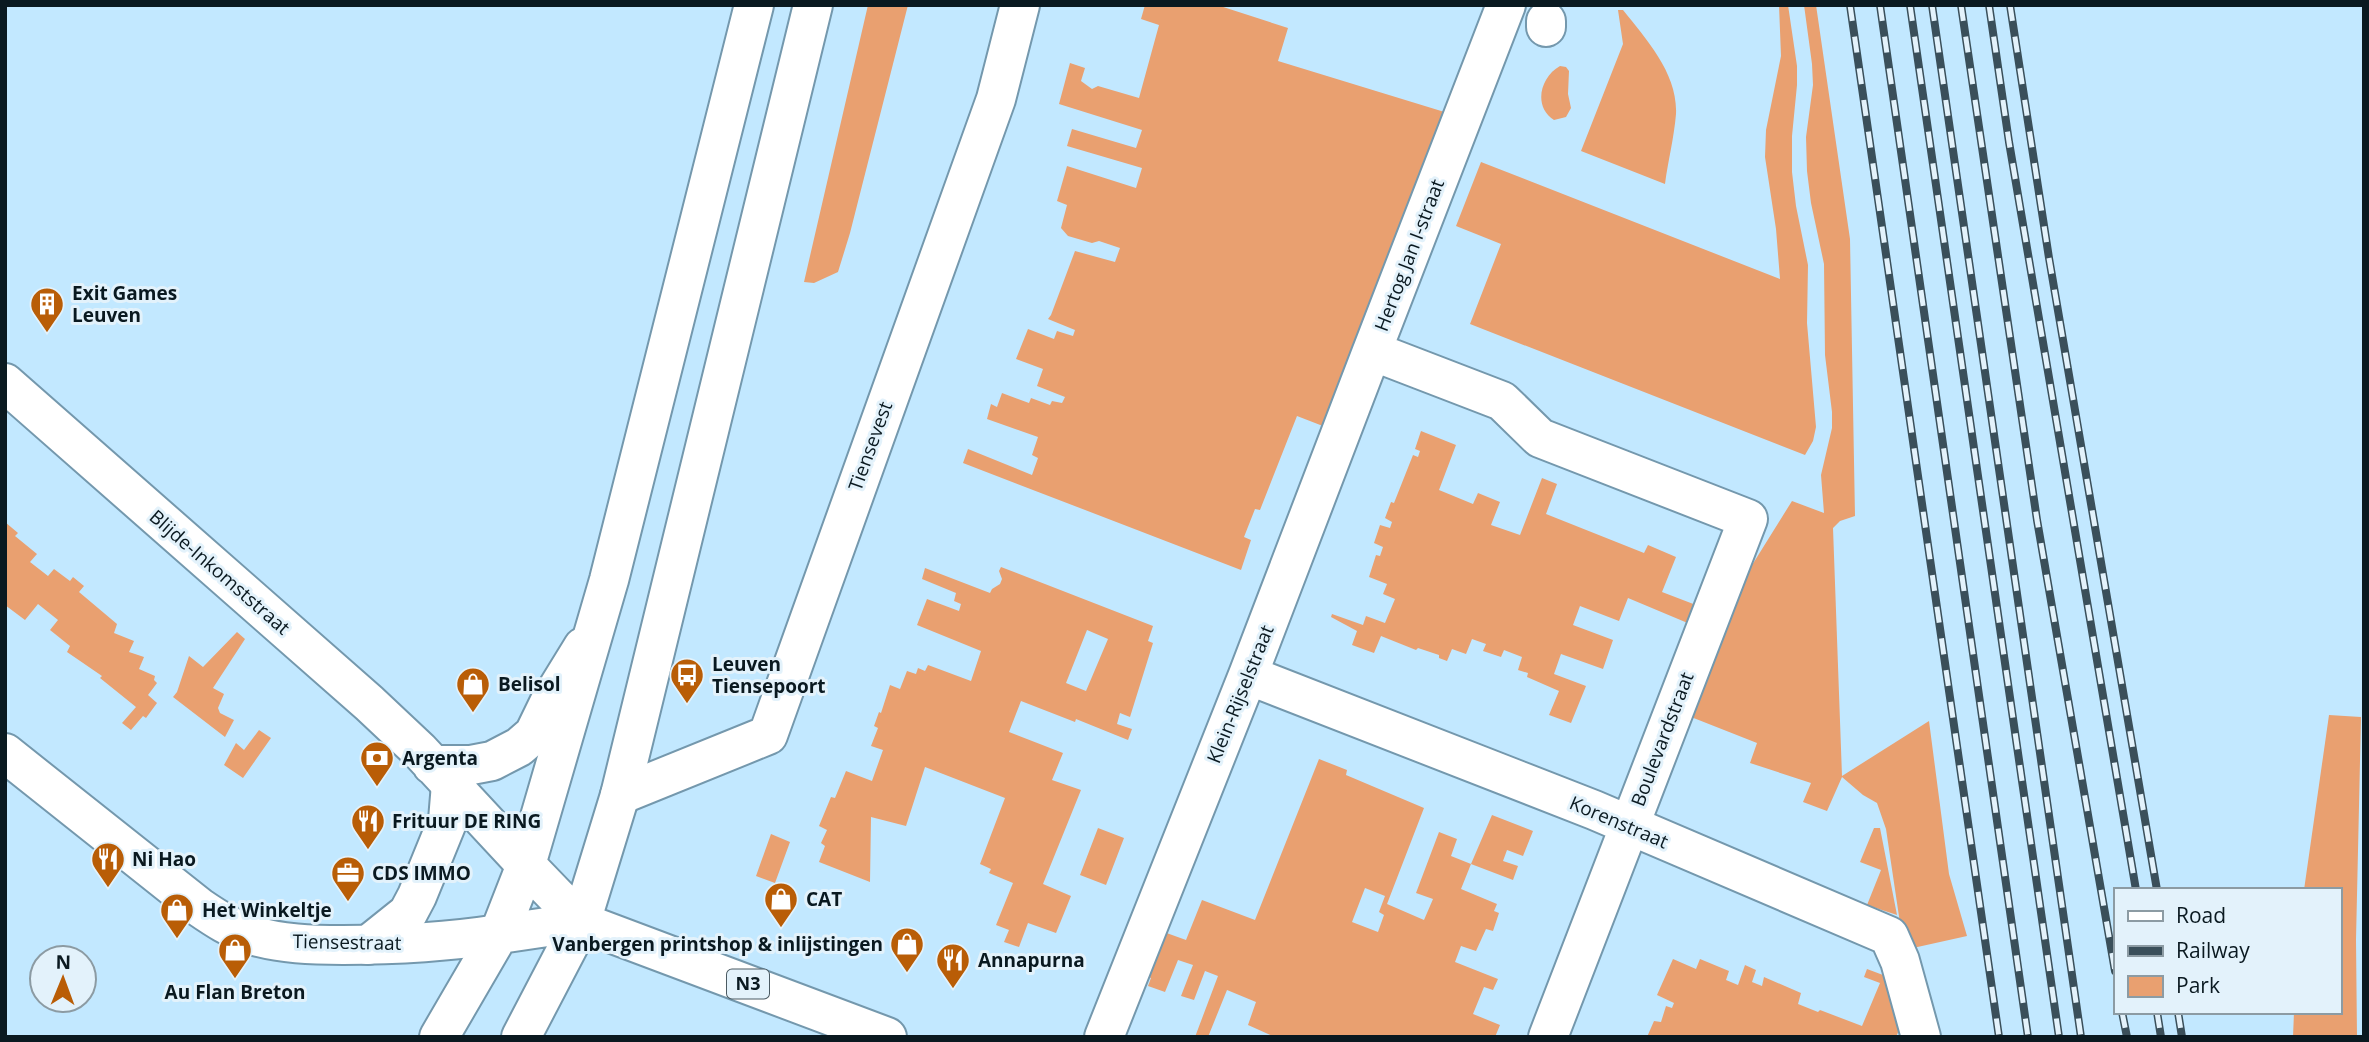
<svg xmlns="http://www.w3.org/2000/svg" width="2369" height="1042" font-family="'Open Sans',sans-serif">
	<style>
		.green { fill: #e9a070; fill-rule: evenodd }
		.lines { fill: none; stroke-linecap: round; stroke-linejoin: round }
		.minor-casing { stroke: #7498ad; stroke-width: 42 }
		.tertiary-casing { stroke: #7498ad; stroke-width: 42 }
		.secondary-casing { stroke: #7498ad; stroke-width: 42 }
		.primary-casing { stroke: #7498ad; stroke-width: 42 }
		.minor { stroke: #fff; stroke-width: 38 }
		.tertiary { stroke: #fff; stroke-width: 38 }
		.secondary { stroke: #fff; stroke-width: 38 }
		.primary { stroke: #fff; stroke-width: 38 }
		.rail-casing { stroke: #3a4f5a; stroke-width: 8 }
		.rail { stroke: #e3f2fb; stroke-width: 5; stroke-dasharray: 16; stroke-linecap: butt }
		.labels { text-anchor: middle; stroke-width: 6; stroke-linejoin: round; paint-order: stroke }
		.shield { fill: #e3f2fb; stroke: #4b5a62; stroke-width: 2 }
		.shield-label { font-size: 18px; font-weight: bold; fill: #0a1920 }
		.street-label { font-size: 19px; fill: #0a1920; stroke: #e3f2fb }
		.poi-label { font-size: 19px; font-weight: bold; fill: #0a1920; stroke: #e3f2fb; text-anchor: start }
	</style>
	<rect width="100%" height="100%" fill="#c2e8ff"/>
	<path class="green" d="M868,5H908L850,233L838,272L814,283L804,282Z
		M1145,5H1217L1288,28L1278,61L1451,114L1328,428L1297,416L1260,510L1255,509L1244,537L1251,540L1241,570L963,463L968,449L1032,475L1038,458L1032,455L1038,437L987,419L991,404L997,407L1002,393L1029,403L1031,398L1050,405L1052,401L1062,403L1065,397L1037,386L1043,369L1016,359L1028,329L1054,339L1057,331L1073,336L1075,330L1048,319L1051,315L1075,251L1115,262L1120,248L1099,241L1092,243L1068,236L1061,228L1067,205L1057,201L1067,166L1136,188L1142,168L1067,146L1072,129L1136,148L1142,130L1059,104L1070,63L1085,68L1081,81L1092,89L1098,86L1139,98L1159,25L1141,19Z
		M1779,5H1788L1797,66V85L1792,136V172L1796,206L1808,265L1807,323L1816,427L1813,441L1805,455L1470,324L1501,244L1456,226L1481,162L1780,279L1776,229L1765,157L1766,130L1781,56Z
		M1804,5H1816L1850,239L1855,516L1840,521L1833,528L1842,776L1929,721L1949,874L1967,936L1904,950L1886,829L1877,803L1863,795L1842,777L1827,811L1803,802L1811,783L1750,763L1757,743L1686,715L1724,610L1792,501L1824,513L1821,475L1832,428V412L1825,355L1824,264L1811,203L1807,171L1806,137L1813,85L1812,64Z
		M1618,10H1623C1647,40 1678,74 1676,114C1674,138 1668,161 1665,184L1581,151L1623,44Z
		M1560,66L1566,67L1569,71L1568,94L1571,108L1566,117L1554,120C1533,107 1540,77 1560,66Z
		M1421,431L1456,445L1439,490L1473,504L1478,493L1500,502L1491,525L1520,535L1542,478L1557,484L1546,514L1644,553L1648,545L1676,557L1662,592L1696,605L1690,624L1628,598L1619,621L1580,606L1573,625L1613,640L1603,669L1561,654L1554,674L1586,686L1571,723L1549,715L1559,691L1527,677L1528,673L1518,670L1522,657L1504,650L1501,657L1483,651L1486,644L1472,639L1466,654L1452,649L1447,661L1439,658V655L1418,648L1416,650L1381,636L1374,653L1352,645L1357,631L1331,617L1332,614L1363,625L1366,616L1385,623L1395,599L1383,594L1387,584L1369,577L1376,555L1380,556L1383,547L1374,543L1380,525L1390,528L1392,522L1385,518L1391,502L1394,503L1413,455L1418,457L1420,451L1415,449Z
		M5,522L18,533L15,536L37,554L30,562L48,576L54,569L70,581L73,577L84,586L79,592L117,624L114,633L134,641L129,652L144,657L139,669L155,676L154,680L157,683L148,695L157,703L146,718L143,716L131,730L122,723L136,707L100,678L102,676L67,652L70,646L50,630L58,620L38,604L25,620L5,605Z
		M1001,567L1153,626L1148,641L1153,643L1130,717L1120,713L1117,724L1132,729L1128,740L1076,719L1075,722L1021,701L1009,732L1063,753L1052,780L1081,790L1043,884L1071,896L1056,933L1028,923L1019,947L1004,942L1009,930L996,925L1013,883L989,873L991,869L980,864L1005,798L925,767L906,826L871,817L870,882L819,862L825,846L821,843L827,830L819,826L831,797L835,798L846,771L872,781L883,750L871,746L878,728L874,726L879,712L881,713L890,685L900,689L907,671L916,674L918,668L925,671L928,665L971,681L981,651L917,625L927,599L959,611L961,604L954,601L956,593L922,579L925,568L990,593L992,589L1000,584L1002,579L999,571ZM1087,630L1108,639L1086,691L1066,683Z
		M237,632L245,639L213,688L224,694L218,708L220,713L234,720L225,737L173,697L177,692L189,656L203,667Z
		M2329,715L2361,717L2356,940L2357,1037H2293L2294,1012H2339V890H2304Z
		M259,730L271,738L243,778L224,765L236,743L244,750Z
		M1319,759L1347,770L1346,775L1424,808L1387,904L1424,920L1433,899L1416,893L1439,832L1457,839L1451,856L1471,864L1492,815L1533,831L1523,856L1507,850L1503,861L1518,866L1513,880L1471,864L1461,889L1497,904L1494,911L1499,913L1493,931L1486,929L1476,951L1461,946L1455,962L1498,979L1493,990L1484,987L1473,1014L1500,1025L1495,1037H1275L1248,1025L1256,1002L1227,990L1208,1037H1195L1218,976L1205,971L1194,1000L1181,996L1193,965L1178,960L1165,992L1148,986L1151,978L1143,975L1161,931L1186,940L1202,900L1255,920ZM1365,888L1385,896L1379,912L1384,915L1378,932L1352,922Z
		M1098,828L1124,838L1106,885L1080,875Z
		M1874,828H1880L1897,915L1867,905L1881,870L1860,862Z
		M771,834L790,842L775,883L756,876Z
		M1673,959L1696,969L1700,959L1729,971L1726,980L1738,985L1745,965L1756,970L1752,982L1762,986L1764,977L1801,993L1798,1004L1818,1012L1820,1010L1862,1026L1880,983L1864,977L1867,969L1891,978L1903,1021L1896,1037H1647L1654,1021L1661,1022L1666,1006L1672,1008L1674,1003L1657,995Z"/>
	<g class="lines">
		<g class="minor-casing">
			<path id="minor" d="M1506,5L1372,351L1502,401L1540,438L1748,519L1548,1037
				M1546,27V21
				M1248,675L1594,810L1889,936L1900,961L1921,1037
				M620,795L768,735L996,99L1020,5
				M368,945L408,913L417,896L448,820L451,784
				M1104,1037L1248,675L1372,351"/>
		</g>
		<g class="tertiary-casing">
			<path id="tertiary" d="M5,383L369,703L419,750L526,865
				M5,753L199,907C215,918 233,930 251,935C281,944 312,945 343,945C395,945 447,942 499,934
				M432,765H471L492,761L519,747L534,734L551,699L583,647"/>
		</g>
		<g class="secondary-casing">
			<path id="secondary" d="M526,865L581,922
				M499,934L581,922
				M439,1037L499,934L526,865L609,580L754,5
				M521,1037L581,922L620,795L813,5"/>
		</g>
		<g class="primary-casing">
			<path id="primary" d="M581,922L887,1037"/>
		</g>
		<use href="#minor" class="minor"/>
		<use href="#tertiary" class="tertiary"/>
		<use href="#secondary" class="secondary"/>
		<use href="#primary" class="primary"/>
		<g class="rail-casing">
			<path id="rail" d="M1850,5L1999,1037
				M1880,5L2028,1037
				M1910,5L2059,1037
				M1932,5L2081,1037
				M1961,5L2037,520L2115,971
				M1989,5L2009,142L2136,890
				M2010,5L2049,258L2157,890
				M2122,1012L2127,1037
				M2157,1012L2161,1037
				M2178,1012L2182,1037"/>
		</g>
		<use href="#rail" class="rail"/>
	</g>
	<defs>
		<g id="building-pin" transform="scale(1.75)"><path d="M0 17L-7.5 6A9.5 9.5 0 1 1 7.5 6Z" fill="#b95d06" stroke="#e3f2fb"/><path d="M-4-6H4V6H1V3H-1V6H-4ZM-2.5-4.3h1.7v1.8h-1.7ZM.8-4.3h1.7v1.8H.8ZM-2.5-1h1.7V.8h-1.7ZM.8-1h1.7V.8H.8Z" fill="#fff"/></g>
		<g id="bus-pin" transform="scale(1.75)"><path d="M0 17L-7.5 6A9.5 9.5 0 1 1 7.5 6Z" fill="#b95d06" stroke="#e3f2fb"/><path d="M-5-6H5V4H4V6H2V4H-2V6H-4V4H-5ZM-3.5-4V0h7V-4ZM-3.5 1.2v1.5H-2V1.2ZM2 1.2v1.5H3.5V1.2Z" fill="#fff"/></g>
		<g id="shop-pin" transform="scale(1.75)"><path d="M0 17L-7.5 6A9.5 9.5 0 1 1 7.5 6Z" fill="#b95d06" stroke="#e3f2fb"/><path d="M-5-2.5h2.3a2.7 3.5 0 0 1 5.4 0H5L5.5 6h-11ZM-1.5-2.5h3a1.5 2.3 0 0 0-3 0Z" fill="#fff"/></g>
		<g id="bank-pin" transform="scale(1.75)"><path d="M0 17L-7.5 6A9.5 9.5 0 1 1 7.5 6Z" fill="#b95d06" stroke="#e3f2fb"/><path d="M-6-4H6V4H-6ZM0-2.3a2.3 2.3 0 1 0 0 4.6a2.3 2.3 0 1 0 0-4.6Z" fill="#fff"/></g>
		<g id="restaurant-pin" transform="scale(1.75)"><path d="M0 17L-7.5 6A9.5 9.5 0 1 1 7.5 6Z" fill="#b95d06" stroke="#e3f2fb"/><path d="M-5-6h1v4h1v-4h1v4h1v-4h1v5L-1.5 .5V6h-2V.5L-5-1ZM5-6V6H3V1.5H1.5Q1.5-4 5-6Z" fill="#fff"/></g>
		<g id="office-pin" transform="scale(1.75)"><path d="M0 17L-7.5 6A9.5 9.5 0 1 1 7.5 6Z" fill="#b95d06" stroke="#e3f2fb"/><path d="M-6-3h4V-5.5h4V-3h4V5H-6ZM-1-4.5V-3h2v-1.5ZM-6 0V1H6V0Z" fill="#fff"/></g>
	</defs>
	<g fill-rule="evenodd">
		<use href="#building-pin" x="47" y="304"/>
		<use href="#bus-pin" x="687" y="675"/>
		<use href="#shop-pin" x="473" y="684"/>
		<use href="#bank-pin" x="377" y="758"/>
		<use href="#restaurant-pin" x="368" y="821"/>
		<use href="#restaurant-pin" x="108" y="859"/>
		<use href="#office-pin" x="348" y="873"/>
		<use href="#shop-pin" x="781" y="899"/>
		<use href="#shop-pin" x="177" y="910"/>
		<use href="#shop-pin" x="907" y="944"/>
		<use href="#shop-pin" x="235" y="950"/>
		<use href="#restaurant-pin" x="953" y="960"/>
	</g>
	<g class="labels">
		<rect class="shield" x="727" y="969.5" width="42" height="29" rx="5"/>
		<g class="shield-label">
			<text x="748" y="990">N3</text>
		</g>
		<g class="street-label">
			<text transform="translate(1409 255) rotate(-69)" y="7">Hertog Jan I-straat</text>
			<text transform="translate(870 446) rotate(-70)" y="7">Tiensevest</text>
			<text transform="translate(220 572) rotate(41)" y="7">Blijde-Inkomststraat</text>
			<text transform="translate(1240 694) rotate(-68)" y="7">Klein-Rijselstraat</text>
			<text transform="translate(1662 739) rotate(-69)" y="7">Boulevardstraat</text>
			<text transform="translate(1619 822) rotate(23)" y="7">Korenstraat</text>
			<text transform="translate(347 942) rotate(1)" y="7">Tiensestraat</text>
		</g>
		<g class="poi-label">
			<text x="72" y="300">Exit Games<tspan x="72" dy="22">Leuven</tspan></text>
			<text x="712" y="671">Leuven<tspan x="712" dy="22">Tiensepoort</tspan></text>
			<text x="498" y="691">Belisol</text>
			<text x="402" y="765">Argenta</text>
			<text x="392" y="828">Frituur DE RING</text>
			<text x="132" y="866">Ni Hao</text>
			<text x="372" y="880">CDS IMMO</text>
			<text x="806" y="906">CAT</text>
			<text x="202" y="917">Het Winkeltje</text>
			<text x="883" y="951" text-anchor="end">Vanbergen printshop &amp; inlijstingen</text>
			<text x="978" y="967">Annapurna</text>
			<text x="235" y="999" text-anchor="middle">Au Flan Breton</text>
		</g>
	</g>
	<rect width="2369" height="1042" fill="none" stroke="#0a1920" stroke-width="14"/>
	<rect x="2114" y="888" width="228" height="126" fill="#e3f2fb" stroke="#8c9ba3" stroke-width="2"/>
	<rect x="2128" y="911" width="35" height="10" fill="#ffffff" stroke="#8c9ba3" stroke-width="2"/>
	<text x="2176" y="923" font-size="21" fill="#0a1920">Road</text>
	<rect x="2128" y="946" width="35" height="10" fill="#3a4f5a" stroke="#8c9ba3" stroke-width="2"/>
	<text x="2176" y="958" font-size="21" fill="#0a1920">Railway</text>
	<rect x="2128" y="976" width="35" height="21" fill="#e9a070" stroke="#8c9ba3" stroke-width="2"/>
	<text x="2176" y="993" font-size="21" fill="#0a1920">Park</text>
	<g transform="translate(63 979) rotate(1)"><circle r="33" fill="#e3f2fb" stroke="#8c9ba3" stroke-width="2"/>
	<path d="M0-5L12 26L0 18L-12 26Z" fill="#b95d06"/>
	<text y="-10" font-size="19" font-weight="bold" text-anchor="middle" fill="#0a1920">N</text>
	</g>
</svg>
